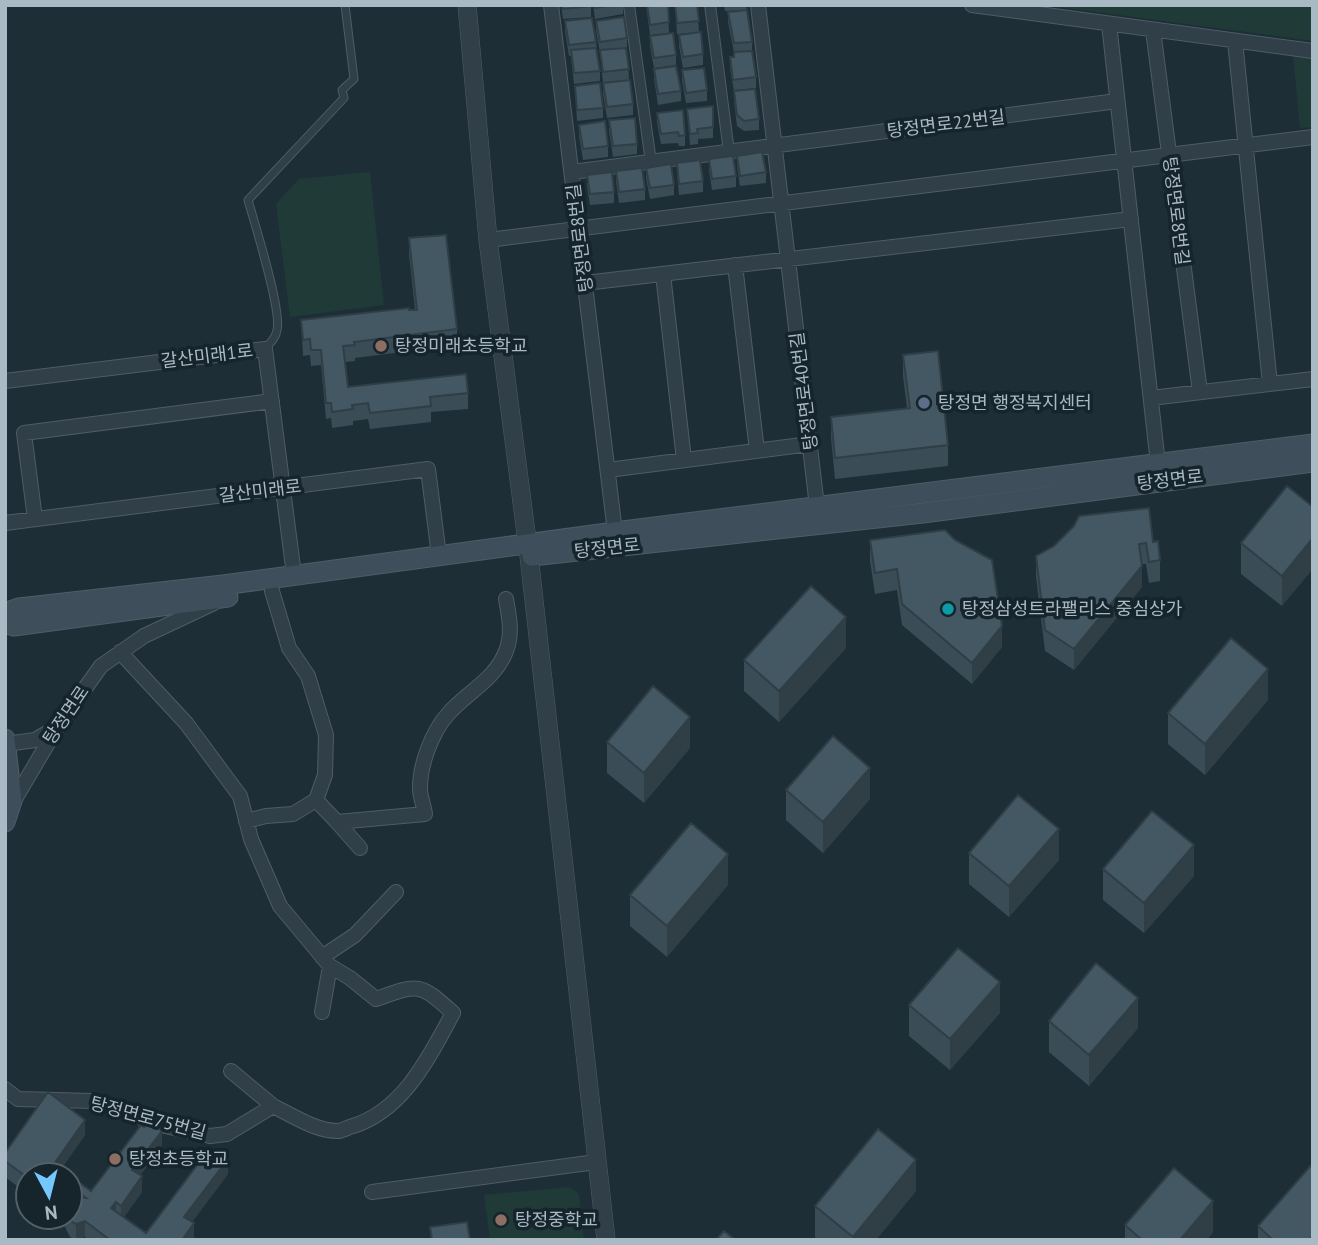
<svg xmlns="http://www.w3.org/2000/svg" width="1318" height="1245" font-family="'PT Sans','Noto Sans KR',sans-serif">
	<style>
		.green { fill: #203a37 }
		.lines { fill: none; stroke-linecap: round; stroke-linejoin: round }
		.service-casing { stroke: #4e5d66; stroke-width: 9 }
		.pedestrian-casing { stroke: #4e5d66; stroke-width: 12 }
		.minor-casing { stroke: #4e5d66; stroke-width: 16 }
		.tertiary-casing { stroke: #4e5d66; stroke-width: 19 }
		.secondary-casing { stroke: #4e5d66; stroke-width: 21 }
		.service { stroke: #313f48; stroke-width: 7 }
		.pedestrian { stroke: #313f48; stroke-width: 10 }
		.minor { stroke: #313f48; stroke-width: 14 }
		.tertiary { stroke: #313f48; stroke-width: 18 }
		.secondary { stroke: #3e4f5b; stroke-width: 19 }
		.wall { fill: #3a4c56 }
		.shaded-wall { fill: #303e46 }
		.building { fill: #445864; stroke: #303e46; stroke-width: 2 }
		.education-dot { fill: #8d6e63; stroke: #16242c; stroke-width: 2.5 }
		.service-dot { fill: #5c6f8a; stroke: #16242c; stroke-width: 2.5 }
		.culture-dot { fill: #0f9aa8; stroke: #16242c; stroke-width: 2.5 }
		.labels { text-anchor: middle; stroke-width: 7; stroke-linejoin: round; paint-order: stroke }
		.street-label { font-size: 18px; fill: #aabac5; stroke: #16242c }
		.poi-label { font-size: 18px; fill: #aabac5; stroke: #16242c; text-anchor: start }
	</style>
	<rect width="100%" height="100%" fill="#1d2e37"/>
	<path class="green" d="M1043,5H1299L1313,7V41Z
		M1293,55L1313,58V127L1300,128Z
		M370,172L384,305L290,317L276,204L299,179Z
		M570,1187L579,1194L584,1240H490L484,1195Z"/>
	<g class="lines">
		<g class="service-casing">
			<path id="service" d="M265,349C270,343 276,338 277,330C282,310 255,225 248,200L344,98L342,90L354,79L345,5"/>
		</g>
		<g class="pedestrian-casing">
			<path id="pedestrian" d="M629,5L651,162
				M710,5L729,152"/>
		</g>
		<g class="minor-casing">
			<path id="minor" d="M551,5L615,532
				M758,5L818,515
				M972,5L1313,51
				M1109,24L1159,473
				M1153,30L1200,392
				M1235,41L1270,384
				M572,172L1117,101
				M488,240L1313,137
				M735,265L757,451
				M663,274L684,460
				M585,283L1131,219
				M5,381L265,349L294,575
				M1151,398L1313,379
				M608,470L810,444
				M35,519L24,433L272,401
				M5,523L428,469L439,556
				M272,591L289,648L308,676L326,735L325,775L316,800
				M6,744L35,740L54,729
				M12,804L58,726L101,666L144,636L214,603
				M246,821L266,816L293,814L316,800L337,822L425,814C424,806 420,797 420,788C420,764 432,732 448,714C466,693 496,679 506,651C513,634 509,616 506,599
				M337,822L360,848
				M322,957L355,935L396,892
				M322,1012L330,966
				M231,1071L273,1106
				M5,1089L18,1099L93,1101L161,1125L210,1136L227,1134L273,1106C292,1115 315,1131 338,1131C342,1131 348,1127 353,1126C404,1110 429,1057 453,1013C419,982 418,984 376,999L350,978L330,966L280,906L251,839L240,796L186,723L120,652
				M372,1192L596,1162"/>
		</g>
		<g class="tertiary-casing">
			<path id="tertiary" d="M467,5L488,240L529,556L606,1240"/>
		</g>
		<g class="secondary-casing">
			<path id="secondary" d="M532,556L923,513L1313,462
				M5,613L19,608L223,585L615,532L1313,444
				M5,623L14,626L228,597
				M5,739L12,801L5,822"/>
		</g>
		<use href="#service" class="service"/>
		<use href="#pedestrian" class="pedestrian"/>
		<use href="#minor" class="minor"/>
		<use href="#tertiary" class="tertiary"/>
		<use href="#secondary" class="secondary"/>
	</g>
	<path class="wall" d="M561,5H591V17L563,19Z
		M593,5H623V14L595,19Z
		M646,5H668L669,33L650,35Z
		M675,5H697L699,32L677,34Z
		M724,5H746L752,42V52L756,77V88L735,90L759,119V130L744,131L737,126L734,101V91L730,68V57H734V52L728,22V12L745,10L725,11Z
		M565,21L596,42L600,71V81L574,84L571,56H569L565,31Z
		M596,21L627,38V49L629,80L603,83L600,52L596,31Z
		M679,35L703,54V65L683,68L679,46Z
		M650,36L676,55V65L654,68L650,46Z
		M654,69L681,91V101L658,105L654,79Z
		M682,70L707,90V101L686,103L682,81Z
		M603,83L633,104V115L607,118L603,94Z
		M575,86L603,108V118L577,121Z
		M687,109L713,127V138L698,139V144L690,145Z
		M657,113L685,135V146H679L678,143L661,144L657,123Z
		M609,120L637,144V154L613,157L609,131Z
		M579,125L608,146V157L583,160L579,136Z
		M737,156L766,172V183L740,186L737,166Z
		M709,159L736,176V187L712,190L709,170Z
		M677,163L703,181V192L679,195L677,174Z
		M646,168L674,185V195L650,199L646,178Z
		M616,171L645,189V200L619,203L616,182Z
		M587,175L614,192V203L590,205L587,186Z
		M409,238L457,329V345L355,358V361L345,362L348,387L468,393V409L431,412V422L370,429L368,419L353,421V425L332,428L331,418L326,419L321,365L311,366L310,355L303,356L301,320L415,310L409,254Z
		M903,355L948,445V466L835,479L831,438V417L907,408L903,376Z
		M1313,507L1282,606L1241,574V543Z
		M870,540L1002,647L972,684L902,625L897,590L875,594L870,561Z
		M1153,542L1160,560V581L1149,583L1146,564H1141L1142,587L1074,670L1045,651L1036,577V556Z
		M846,648L779,722L744,691V660Z
		M1268,700L1205,775L1168,744V713Z
		M607,742L690,748L644,803L607,773Z
		M786,790L870,799L823,853L786,820Z
		M969,853L1059,860L1009,917L969,884Z
		M1103,869L1194,876L1144,933L1103,900Z
		M728,885L667,957L630,926V895Z
		M909,1005L1000,1013L950,1070L909,1036Z
		M1049,1021L1138,1028L1089,1086L1049,1052Z
		M85,1135L61,1169L69,1175H28V1194L5,1177V1153Z
		M162,1147L140,1175L142,1192L124,1217L146,1233L228,1174L192,1222L194,1223V1240H89L85,1237L76,1240L70,1237L65,1227V1217H70V1176L91,1191Z
		M916,1191L876,1240H818L815,1237V1206Z
		M1125,1225L1213,1232L1207,1240H1125Z
		M1258,1226L1313,1240H1258Z"/>
	<path class="shaded-wall" d="M1313,538V569L1282,606V576Z
		M1142,566V587L1074,670V649Z
		M846,617V648L779,722V691Z
		M1002,626V647L972,684V663Z
		M1268,669V700L1205,775V744Z
		M690,717V748L644,803V773Z
		M870,768V799L823,853V822Z
		M1059,829V860L1009,917V886Z
		M1194,845V876L1144,933V903Z
		M728,854V885L667,957V926Z
		M1000,982V1013L950,1070V1039Z
		M1138,998V1028L1089,1086V1055Z
		M85,1120V1135L57,1175L54,1164Z
		M162,1131V1147L132,1186V1170Z
		M228,1159V1174L184,1233V1217Z
		M916,1160V1191L876,1240H853V1237Z
		M142,1176V1192L121,1221V1206Z
		M1213,1201V1232L1207,1240H1180Z
		M116,1202V1218L111,1208Z
		M85,1221V1237L76,1240V1224Z
		M194,1223V1240H182Z"/>
	<path class="building" d="M563,5H591V6L563,9Z
		M595,5H613L595,8Z
		M647,5H668L669,22L650,25Z
		M675,5H697L699,21L677,23Z
		M747,10L752,42L734,43L728,12Z
		M624,17L627,38L600,42L596,21Z
		M592,18L596,42L569,45L565,21Z
		M701,32L703,54L683,57L679,35Z
		M673,33L676,55L654,58L650,36Z
		M596,48L600,71L574,73L571,50Z
		M626,48L629,69L603,72L600,50Z
		M752,51L756,77L733,80L730,57H734V52Z
		M676,66L681,91L658,94L654,69Z
		M704,68L707,90L686,93L682,70Z
		M630,80L633,104L607,107L603,83Z
		M600,83L603,108L577,110L575,86Z
		M755,89L759,119L744,121L737,115L734,91Z
		M713,106V127L697,129L698,133L690,134L687,109Z
		M683,110L685,135L679,136L678,132L661,134L657,113Z
		M635,118L637,144L613,146L609,120Z
		M605,121L608,146L583,149L579,125Z
		M762,152L766,172L740,176L737,156Z
		M733,156L736,176L712,179L709,159Z
		M700,160L703,181L679,184L677,163Z
		M671,164L674,185L650,188L646,168Z
		M642,168L645,189L619,192L616,171Z
		M612,172L614,192L590,194L587,175Z
		M446,235L457,329L354,342L355,345L343,346L348,387L466,374L468,393L430,397L431,406L370,413L368,403L352,405L353,409L332,412L331,403H326L321,350H311L310,339L303,340L301,320L409,308V310H417L409,238Z
		M938,351L948,445L835,458L831,417L910,408L903,355Z
		M1287,486L1313,507V538L1282,576L1241,543Z
		M1149,508L1153,542L1158,541L1160,560L1149,562L1146,543L1139,544L1142,566L1074,649L1045,630L1036,556L1054,546L1074,526L1079,516Z
		M945,530L955,540L992,560L1002,626L972,663L902,604L897,569L875,573L870,540Z
		M811,586L846,617L779,691L744,660Z
		M1231,638L1268,669L1205,744L1168,713Z
		M653,686L690,717L644,773L607,742Z
		M833,736L870,768L823,822L786,790Z
		M1018,795L1059,829L1009,886L969,853Z
		M1152,811L1194,845L1144,903L1103,869Z
		M691,823L728,854L667,926L630,895Z
		M958,948L1000,982L950,1039L909,1005Z
		M1096,963L1138,998L1089,1055L1049,1021Z
		M48,1092L85,1120L54,1164L69,1175H55L49,1171L46,1175H28V1178L5,1161V1153Z
		M147,1121L162,1131L132,1170L142,1176L121,1206L116,1202L111,1208L146,1233L207,1152L210,1154L214,1149L228,1159L184,1217L194,1223L182,1240H110L85,1221L76,1224L70,1221L68,1217H70V1200L75,1197L86,1198L70,1186V1176L91,1191L141,1125L144,1127Z
		M878,1129L916,1160L853,1237L815,1206Z
		M1313,1163V1236L1309,1240H1273L1258,1226Z
		M1174,1168L1213,1201L1180,1240H1142L1125,1225Z
		M467,1222L470,1240H432L430,1227Z
		M724,1231L735,1240H716Z"/>
	<g class="education-dot">
		<circle cx="381" cy="346" r="7"/>
		<circle cx="115" cy="1159" r="7"/>
		<circle cx="501" cy="1220" r="7"/>
	</g>
	<circle class="service-dot" cx="924" cy="403" r="7"/>
	<circle class="culture-dot" cx="948" cy="609" r="7"/>
	<g class="labels">
		<g class="street-label">
			<text transform="translate(946 124) rotate(-7)" y="6">탕정면로22번길</text>
			<text transform="translate(1176 211) rotate(83)" y="6">탕정면로8번길</text>
			<text transform="translate(580 238) rotate(-97)" y="6">탕정면로8번길</text>
			<text transform="translate(207 356) rotate(-7)" y="6">갈산미래1로</text>
			<text transform="translate(804 391) rotate(-97)" y="6">탕정면로40번길</text>
			<text transform="translate(1170 480) rotate(-7)" y="6">탕정면로</text>
			<text transform="translate(260 491) rotate(-7)" y="6">갈산미래로</text>
			<text transform="translate(607 548) rotate(-6)" y="6">탕정면로</text>
			<text transform="translate(66 715) rotate(-56)" y="6">탕정면로</text>
			<text transform="translate(148 1118) rotate(15)" y="6">탕정면로75번길</text>
		</g>
		<g class="poi-label">
			<text x="395" y="352">탕정미래초등학교</text>
			<text x="938" y="409">탕정면 행정복지센터</text>
			<text x="962" y="615">탕정삼성트라팰리스 중심상가</text>
			<text x="129" y="1165">탕정초등학교</text>
			<text x="515" y="1226">탕정중학교</text>
		</g>
	</g>
	<rect width="1318" height="1245" fill="none" stroke="#aabac5" stroke-width="14"/>
	<g transform="translate(49 1196) rotate(173)"><circle r="33" fill="#16242c" stroke="#516069" stroke-width="2"/>
	<path d="M0-5L12 26L0 18L-12 26Z" fill="#75c7ff"/>
	<text y="-10" font-size="19" font-weight="bold" text-anchor="middle" fill="#aabac5">N</text>
	</g>
</svg>
